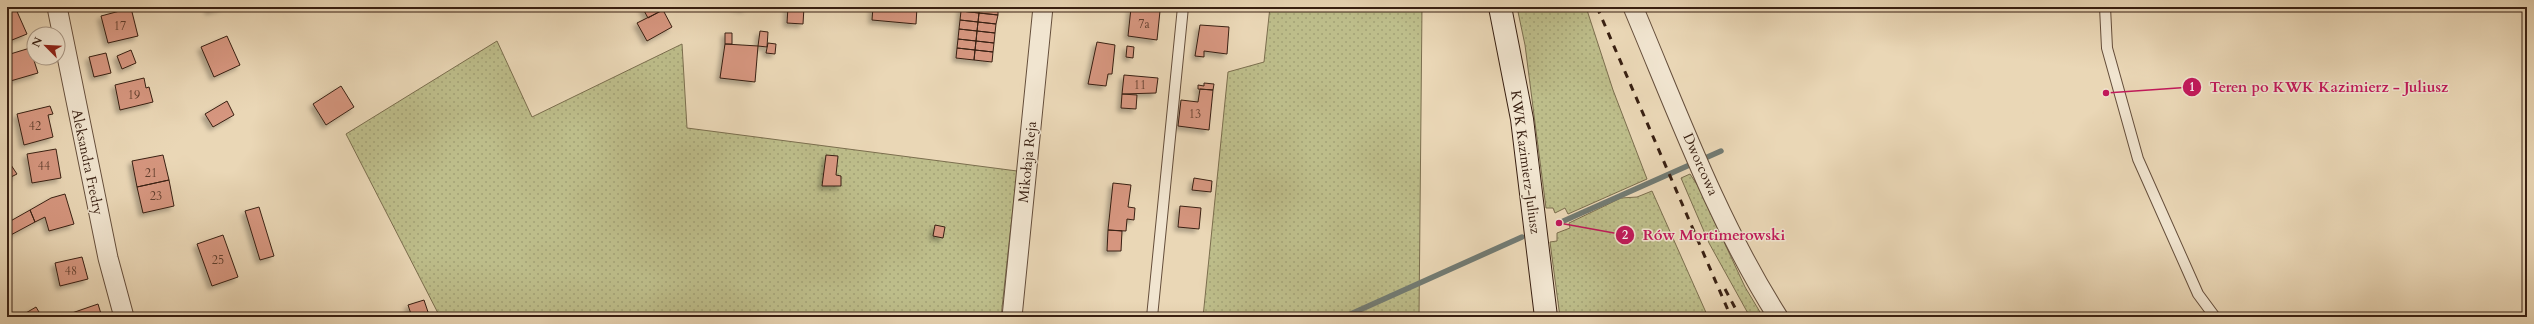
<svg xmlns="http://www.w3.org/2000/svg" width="2534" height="324" font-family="Cardo,serif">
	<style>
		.grass { fill: url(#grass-dots); stroke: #7b6e4e }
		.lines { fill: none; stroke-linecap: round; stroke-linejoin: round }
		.stream { stroke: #727b73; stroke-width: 5.5 }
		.building { fill: #d6967f; stroke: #392012; filter: url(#shadow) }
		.lane-casing { stroke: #654e3b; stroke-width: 12 }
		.street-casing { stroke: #654e3b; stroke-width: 21 }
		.secondary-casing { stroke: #392012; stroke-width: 24 }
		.lane { stroke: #f1e5d0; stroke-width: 10 }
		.street { stroke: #f1e5d0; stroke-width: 19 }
		.secondary { stroke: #f1e5d0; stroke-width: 22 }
		.rail { stroke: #392012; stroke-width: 3; stroke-dasharray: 7 7; stroke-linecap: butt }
		.labels { text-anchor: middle; stroke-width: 3; stroke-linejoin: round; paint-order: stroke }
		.number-label { font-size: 12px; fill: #603e2d }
		.street-label { font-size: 14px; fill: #392012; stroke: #f1e5d0 }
		.leader { fill: none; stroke: #c2185b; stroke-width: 1.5 }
		.callout-dot { fill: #c2185b; stroke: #f1e5d0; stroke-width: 1.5 }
		.mark-label { font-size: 12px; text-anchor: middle; font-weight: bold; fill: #fff }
		.callout-label { font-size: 15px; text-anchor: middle; font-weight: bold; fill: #c2185b; stroke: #f1e5d0; stroke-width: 3; stroke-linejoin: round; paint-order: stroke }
	</style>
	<defs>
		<pattern id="grass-dots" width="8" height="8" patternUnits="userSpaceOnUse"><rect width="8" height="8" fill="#bdbd8a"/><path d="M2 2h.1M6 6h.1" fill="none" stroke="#a3a276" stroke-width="1.8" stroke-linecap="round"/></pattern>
		<filter id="shadow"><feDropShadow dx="-3.5" dy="3.5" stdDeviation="2" flood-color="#0004"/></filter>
	</defs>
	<rect width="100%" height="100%" fill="#ead7b6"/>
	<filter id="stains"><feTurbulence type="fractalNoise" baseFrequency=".005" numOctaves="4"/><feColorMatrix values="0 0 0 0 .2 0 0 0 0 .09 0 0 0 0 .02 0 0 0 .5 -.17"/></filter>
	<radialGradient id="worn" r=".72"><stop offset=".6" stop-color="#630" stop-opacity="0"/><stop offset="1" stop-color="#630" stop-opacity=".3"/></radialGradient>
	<path class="grass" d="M1270,7H1422L1419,317H1203L1228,72L1264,62Z
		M1517,7H1586L1613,90L1647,179L1568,214L1565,208L1555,213L1553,208H1546L1525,45Z
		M497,41L532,117L682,44L687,128L1017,171L1001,317H440L346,134Z
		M1690,174L1698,186L1745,287L1763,317H1750L1709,243L1681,178Z
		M1652,191L1708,317H1560L1550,242L1557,241V233L1570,228L1569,223L1621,198L1637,197Z"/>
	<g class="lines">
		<path class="stream" d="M1559,223L1721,151
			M1344,317L1522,237"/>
	</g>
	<path class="building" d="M7,7H15L27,34L7,42Z
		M208,7H223L209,11Z
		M642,7H668L648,18Z
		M735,7H746V9Z
		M788,7H804L803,24L787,23Z
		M873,7H917L916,24L872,20Z
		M961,7H980L979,13L961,11Z
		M980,7H998V15L979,13Z
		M131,8L138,36L108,43L101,16Z
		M1131,8L1160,11L1157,40L1128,36Z
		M663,10L672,27L647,41L637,23Z
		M961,11L979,13L978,22L960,20Z
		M979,13L998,15L996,24L978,22Z
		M960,20L978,22L977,31L959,29Z
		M978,22L996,24L995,33L977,31Z
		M1200,25L1229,27L1227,54L1204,51V57L1195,56Z
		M959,29L977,31L976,41L958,39Z
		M760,31L768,32L767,47L758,46Z
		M977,31L995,33L994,43L976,41Z
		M725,33H732V44H725Z
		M227,36L240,65L214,77L201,47Z
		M958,39L976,41L975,50L957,48Z
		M976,41L994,43L993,52L975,50Z
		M1097,42L1115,45L1112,74H1108L1106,86L1088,84Z
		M768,43L776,44L775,54L766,53Z
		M725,44L758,46L755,82L720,78Z
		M1127,46L1134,47L1133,58L1126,57Z
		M30,48L38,73L7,82V55Z
		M957,48L975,50L974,60L956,58Z
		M131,50L136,63L122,69L117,56Z
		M975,50L993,52L992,62L974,60Z
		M106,53L111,73L94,77L89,57Z
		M1124,75L1158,78L1156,93L1122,94Z
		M144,78L146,88L149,87L153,102L120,110L115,85Z
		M1204,83L1214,84L1213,90L1198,89V85L1204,86Z
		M341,86L354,107L326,125L313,104Z
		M1200,89L1213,90L1209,130L1178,126L1181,100L1198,102Z
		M1122,94L1137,95L1136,109L1121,108Z
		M227,101L234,115L213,127L205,114Z
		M50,106L53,114L48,115L53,137L24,145L17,114Z
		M56,149L61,178L32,183L27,154Z
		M163,155L169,180L137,187L132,161Z
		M826,155L838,156L836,175L841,176V186H822Z
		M11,165L17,174L9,178L7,168Z
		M1194,178L1212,181L1211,192L1192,190Z
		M169,180L174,206L143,213L137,187Z
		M1113,183L1131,185L1128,207L1135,208L1134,220L1127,219L1126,231L1108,230Z
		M65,194L74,224L49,231L45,217L35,222L30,210L51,198Z
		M1180,206L1201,208L1199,229L1178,227Z
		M259,207L274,256L260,260L245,211Z
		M30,210L35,222L7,237V223Z
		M935,225L945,227L943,238L933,236Z
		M1108,230L1122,231L1121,251H1107Z
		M223,235L238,277L212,286L197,244Z
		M82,257L88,279L60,286L55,263Z
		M424,300L429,315L412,317L408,305Z
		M98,304L102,317H70L69,314Z
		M36,307L42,317H19Z
		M69,314L70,317H60Z"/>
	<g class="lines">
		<g class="lane-casing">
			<path id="lane" d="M2105,7L2107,48L2138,159L2198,294L2215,317
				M1152,317L1183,7"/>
		</g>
		<g class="street-casing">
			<path id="street" d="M57,7L108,258L124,317
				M1633,7C1677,111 1717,221 1778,317
				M1012,317L1043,7"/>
		</g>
		<g class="secondary-casing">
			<path id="secondary" d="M1500,7L1522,119L1546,317"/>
		</g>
		<use href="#lane" class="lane"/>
		<use href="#street" class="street"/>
		<use href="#secondary" class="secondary"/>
		<path class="rail" d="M1597,7L1731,317
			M1725,289L1740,317"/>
	</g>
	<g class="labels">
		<g class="number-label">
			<text x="1144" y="28">7a</text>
			<text x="120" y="30">17</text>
			<text x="1140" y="89">11</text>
			<text x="134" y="99">19</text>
			<text x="1195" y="118">13</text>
			<text x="35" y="130">42</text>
			<text x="44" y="170">44</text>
			<text x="151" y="177">21</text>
			<text x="156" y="200">23</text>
			<text x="218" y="264">25</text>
			<text x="71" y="275">48</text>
		</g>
		<g class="street-label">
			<text transform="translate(88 162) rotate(78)" y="5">Aleksandra Fredry</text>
			<text transform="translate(1027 162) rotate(-84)" y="5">Mikołaja Reja</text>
			<text transform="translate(1526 162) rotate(82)" y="5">KWK Kazimierz-Juliusz</text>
			<text transform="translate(1701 164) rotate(66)" y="5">Dworcowa</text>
		</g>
	</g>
	<path class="leader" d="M2106 93L2192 87M1559 223L1625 235"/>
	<g class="callout-dot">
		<circle cx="2106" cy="93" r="4"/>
		<circle cx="1559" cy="223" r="4"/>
		<circle cx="2192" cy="87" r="10"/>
		<circle cx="1625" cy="235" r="10"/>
	</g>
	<g class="mark-label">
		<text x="2192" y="91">1</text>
		<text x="1625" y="239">2</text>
	</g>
	<g class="callout-label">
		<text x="2329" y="92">Teren po KWK Kazimierz - Juliusz</text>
		<text x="1714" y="240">Rów Mortimerowski</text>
	</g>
	<rect width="2534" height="324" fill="none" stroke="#ead7b6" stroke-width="24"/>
	<rect x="8" y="8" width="2518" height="308" fill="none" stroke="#392012" stroke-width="2"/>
	<rect x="12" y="12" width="2510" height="300" fill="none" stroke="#392012"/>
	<g transform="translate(46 46) rotate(294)"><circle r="19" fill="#f1e5d0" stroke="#a79684"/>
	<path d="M0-3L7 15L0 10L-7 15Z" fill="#8f2418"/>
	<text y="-6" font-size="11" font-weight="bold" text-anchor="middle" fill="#392012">N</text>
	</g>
	<rect width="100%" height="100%" filter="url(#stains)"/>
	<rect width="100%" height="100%" fill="url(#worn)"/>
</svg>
